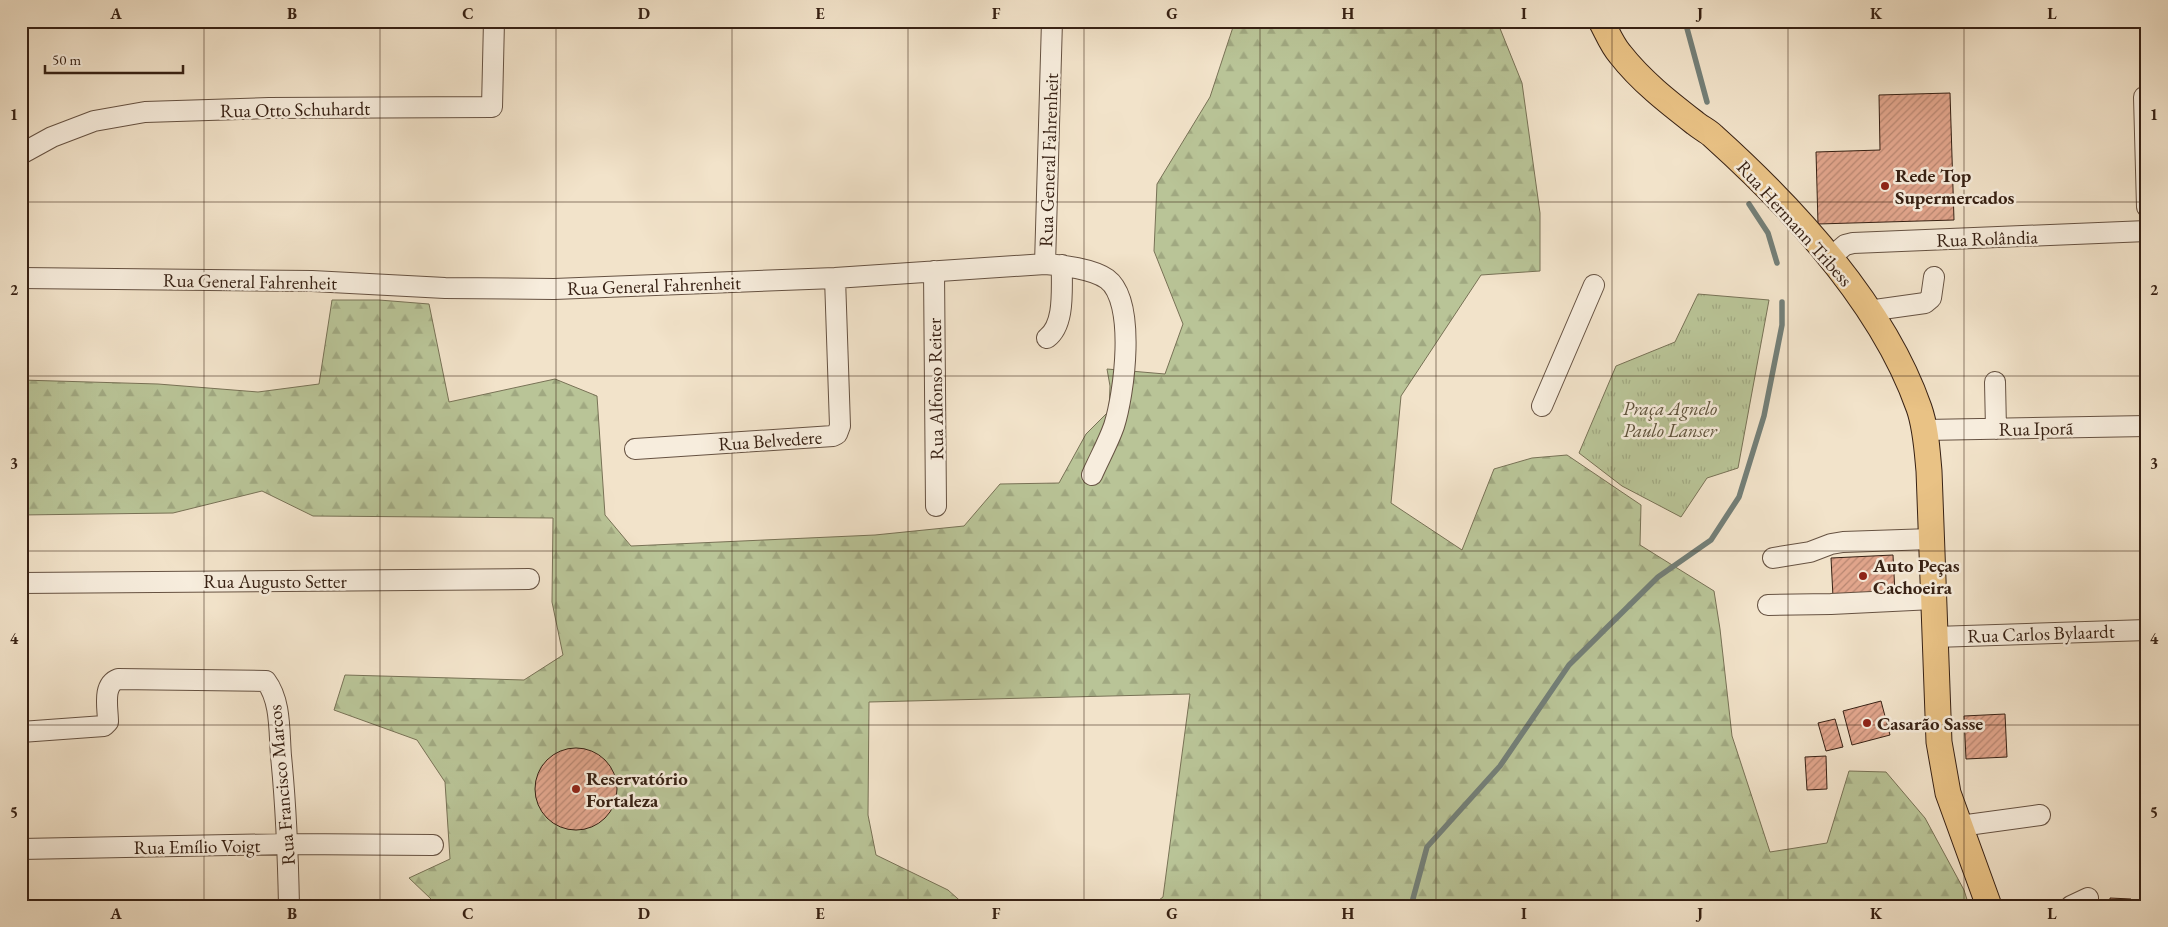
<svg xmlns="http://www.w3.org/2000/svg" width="2168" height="927" font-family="'EB Garamond',serif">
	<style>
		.forest { fill: url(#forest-firs); stroke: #787256 }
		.park { fill: url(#park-tufts); stroke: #787256 }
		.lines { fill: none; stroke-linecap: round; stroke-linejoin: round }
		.stream { stroke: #737f78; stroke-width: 5.5 }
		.building { fill: url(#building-hatch); stroke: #372114 }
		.minor-casing { stroke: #665242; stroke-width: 22 }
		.major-casing { stroke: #372114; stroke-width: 27 }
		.minor { stroke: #f7eddd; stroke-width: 20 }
		.major { stroke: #e9c285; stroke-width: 25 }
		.grid { fill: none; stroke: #372114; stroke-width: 1; stroke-opacity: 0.55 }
		.poi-dot { fill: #8f2418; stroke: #f7eddd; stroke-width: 2 }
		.labels { text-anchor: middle; stroke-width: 5; stroke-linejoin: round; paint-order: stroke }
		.street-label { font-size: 19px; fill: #372114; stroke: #f7eddd }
		.poi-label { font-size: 19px; font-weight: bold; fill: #372114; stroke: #f7eddd; text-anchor: start }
		.park-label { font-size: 19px; font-style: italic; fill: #5e523b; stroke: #f7eddd }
		.neatline { fill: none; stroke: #372114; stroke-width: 2 }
		.grid-label { font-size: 16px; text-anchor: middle; font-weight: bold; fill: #372114 }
	</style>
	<defs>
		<pattern id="forest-firs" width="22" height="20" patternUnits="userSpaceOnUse" patternTransform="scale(1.25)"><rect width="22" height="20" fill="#b9c497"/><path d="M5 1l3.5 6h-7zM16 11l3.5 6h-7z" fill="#a0a881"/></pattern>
		<pattern id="park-tufts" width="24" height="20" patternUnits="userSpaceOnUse" patternTransform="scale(1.25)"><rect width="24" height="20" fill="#b9c497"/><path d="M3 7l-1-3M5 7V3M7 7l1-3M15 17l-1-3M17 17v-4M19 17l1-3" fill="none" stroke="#a0a881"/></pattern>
		<pattern id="building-hatch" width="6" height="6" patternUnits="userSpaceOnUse" patternTransform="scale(1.25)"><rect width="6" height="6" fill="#e2a68d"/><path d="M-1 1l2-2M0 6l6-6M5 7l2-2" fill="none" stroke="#b88772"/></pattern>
	</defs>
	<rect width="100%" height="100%" fill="#f2e3ca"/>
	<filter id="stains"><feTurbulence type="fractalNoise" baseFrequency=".004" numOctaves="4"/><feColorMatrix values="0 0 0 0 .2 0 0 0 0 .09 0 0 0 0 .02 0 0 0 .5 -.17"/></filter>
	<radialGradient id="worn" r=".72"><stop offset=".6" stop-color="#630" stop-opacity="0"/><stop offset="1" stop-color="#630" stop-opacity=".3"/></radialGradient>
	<path class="forest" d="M1235,21H1497L1522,83L1540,213V271L1481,275L1401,396L1391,503L1462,550L1494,469L1532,458L1567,455L1641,505L1640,545L1714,591L1720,629L1732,736L1770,852L1827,843L1849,771L1886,772L1925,818L1964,890L1969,906H1151L1163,897L1190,694L869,702L868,815L876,855L948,890L966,906H671L667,901L651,906H425L431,899L409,878L450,859L445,782L417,740L334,710L345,675L524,680L563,655L552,602L553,518L313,516L262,491L173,513L21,515V380L158,384L258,392L319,384L332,300H379L429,304L449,402L555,379L597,396L605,515L631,546L875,535L964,526L1000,484L1059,483L1086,434L1109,411L1110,386L1107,369L1165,374L1183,324L1154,251L1157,184L1210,97Z"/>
	<path class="park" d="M1698,294L1769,300L1738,468L1707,478L1681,517L1622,486L1579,453L1616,366L1675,342Z"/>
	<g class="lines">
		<path class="stream" d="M1685,21L1707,102
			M1749,204L1768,233L1777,263
			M1411,906L1427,847L1500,766L1569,665L1658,577L1711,540L1739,497L1764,416L1782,325V302"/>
	</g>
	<path class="building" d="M1950,93L1954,220L1818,224L1816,152L1880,150L1879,95Z
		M1893,555L1895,593L1833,597L1831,558Z
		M1881,701L1890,735L1852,745L1843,711Z
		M2005,714L2007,757L1966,759L1964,716Z
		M1835,719L1843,747L1826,751L1818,723Z
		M535 789a41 41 0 1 1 82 0a41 41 0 1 1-82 0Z
		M1826,756L1827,789L1807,790L1805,757Z
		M2110,898L2131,899L2130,906H2110Z"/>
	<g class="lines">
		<g class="minor-casing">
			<path id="minor" d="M2144,97L2147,207
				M21,154L52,137L94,121L145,112L269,108L492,107L494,21
				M1831,257L1845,245L1853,243L2147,231
				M1045,264L1052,21
				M934,271L936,506
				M21,278L312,281L445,288L554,289L835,278L1045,264C1062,265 1093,269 1107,279C1137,301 1124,395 1114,426C1108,443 1099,459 1092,475
				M1868,311L1925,303L1931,298L1934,277
				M1047,338C1066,324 1061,286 1062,265
				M1995,382L1996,429
				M1542,406L1594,285
				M1925,430L2147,426
				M635,449L833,436L837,434L840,426L835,278
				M1773,558L1810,552L1831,544L1843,542L1931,539
				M21,583L529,579
				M1768,605L1831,604L1933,599
				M1935,637L2147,630
				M21,732L104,726L108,722C108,708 102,685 118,679L266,681C281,701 279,731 281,756C286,806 288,855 289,906
				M1960,826L2040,815
				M21,849L288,844L433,845
				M2071,906L2088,898"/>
		</g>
		<g class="major-casing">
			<path id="major" d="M1601,21C1607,32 1612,45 1620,54C1641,81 1668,102 1695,123C1701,128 1708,131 1713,136C1793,208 1883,305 1919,408C1926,428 1927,450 1929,471L1939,742L1948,793L1989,906"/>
		</g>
		<use href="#minor" class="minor"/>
		<use href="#major" class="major"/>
	</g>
	<path class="grid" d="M204,21V906M380,21V906M556,21V906M732,21V906M908,21V906M1084,21V906M1260,21V906M1436,21V906M1612,21V906M1788,21V906M1964,21V906M21,202H2147M21,376H2147M21,551H2147M21,725H2147"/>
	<g class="poi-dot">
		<circle cx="1885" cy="186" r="5"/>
		<circle cx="1863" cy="576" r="5"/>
		<circle cx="1867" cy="723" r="5"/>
		<circle cx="576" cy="789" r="5"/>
	</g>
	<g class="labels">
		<g class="street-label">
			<text transform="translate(295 109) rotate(-1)" y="7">Rua Otto Schuhardt</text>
			<text transform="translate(1048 160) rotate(-88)" y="7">Rua General Fahrenheit</text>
			<text transform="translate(1795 223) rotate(48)" y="7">Rua Hermann Tribess</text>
			<text transform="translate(1987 238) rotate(-2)" y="7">Rua Rolândia</text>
			<text transform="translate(250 281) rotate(1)" y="7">Rua General Fahrenheit</text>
			<text transform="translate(654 285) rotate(-2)" y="7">Rua General Fahrenheit</text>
			<text transform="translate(935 389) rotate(-91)" y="7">Rua Alfonso Reiter</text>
			<text transform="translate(2036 428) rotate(-1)" y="7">Rua Iporã</text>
			<text transform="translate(770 440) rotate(-4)" y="7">Rua Belvedere</text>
			<text x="275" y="588">Rua Augusto Setter</text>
			<text transform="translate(2041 633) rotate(-2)" y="7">Rua Carlos Bylaardt</text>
			<text transform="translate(281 785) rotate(-95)" y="7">Rua Francisco Marcos</text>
			<text transform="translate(197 846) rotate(-1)" y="7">Rua Emílio Voigt</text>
		</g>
		<g class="poi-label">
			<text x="1895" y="182">Rede Top<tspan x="1895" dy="22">Supermercados</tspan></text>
			<text x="1873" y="572">Auto Peças<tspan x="1873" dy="22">Cachoeira</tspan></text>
			<text x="1877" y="730">Casarão Sasse</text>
			<text x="586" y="785">Reservatório<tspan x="586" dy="22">Fortaleza</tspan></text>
		</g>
		<g class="park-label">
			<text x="1670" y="415">Praça Agnelo<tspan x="1670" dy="22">Paulo Lanser</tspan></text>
		</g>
	</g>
	<rect width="2168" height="927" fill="none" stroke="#f2e3ca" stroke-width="55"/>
	<path d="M45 65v8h138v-8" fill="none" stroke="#372114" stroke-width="2.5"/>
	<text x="52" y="65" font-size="15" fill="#372114" stroke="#f7eddd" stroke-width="4" paint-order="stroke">50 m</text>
	<rect x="28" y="28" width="2112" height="872" class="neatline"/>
	<g class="grid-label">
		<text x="116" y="19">A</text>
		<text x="292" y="19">B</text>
		<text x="468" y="19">C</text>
		<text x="644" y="19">D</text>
		<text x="820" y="19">E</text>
		<text x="996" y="19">F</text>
		<text x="1172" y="19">G</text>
		<text x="1348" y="19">H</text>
		<text x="1524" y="19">I</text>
		<text x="1700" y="19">J</text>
		<text x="1876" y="19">K</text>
		<text x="2052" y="19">L</text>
		<text x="14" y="120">1</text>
		<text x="2154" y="120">1</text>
		<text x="14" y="295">2</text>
		<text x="2154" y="295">2</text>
		<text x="14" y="469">3</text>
		<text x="2154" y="469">3</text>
		<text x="14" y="644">4</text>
		<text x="2154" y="644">4</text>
		<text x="14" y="818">5</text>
		<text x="2154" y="818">5</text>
		<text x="116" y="919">A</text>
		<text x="292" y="919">B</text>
		<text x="468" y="919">C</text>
		<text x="644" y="919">D</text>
		<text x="820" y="919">E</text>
		<text x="996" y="919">F</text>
		<text x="1172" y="919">G</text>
		<text x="1348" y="919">H</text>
		<text x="1524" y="919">I</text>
		<text x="1700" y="919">J</text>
		<text x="1876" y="919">K</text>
		<text x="2052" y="919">L</text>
	</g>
	<rect width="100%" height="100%" filter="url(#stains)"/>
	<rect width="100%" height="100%" fill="url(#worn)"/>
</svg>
